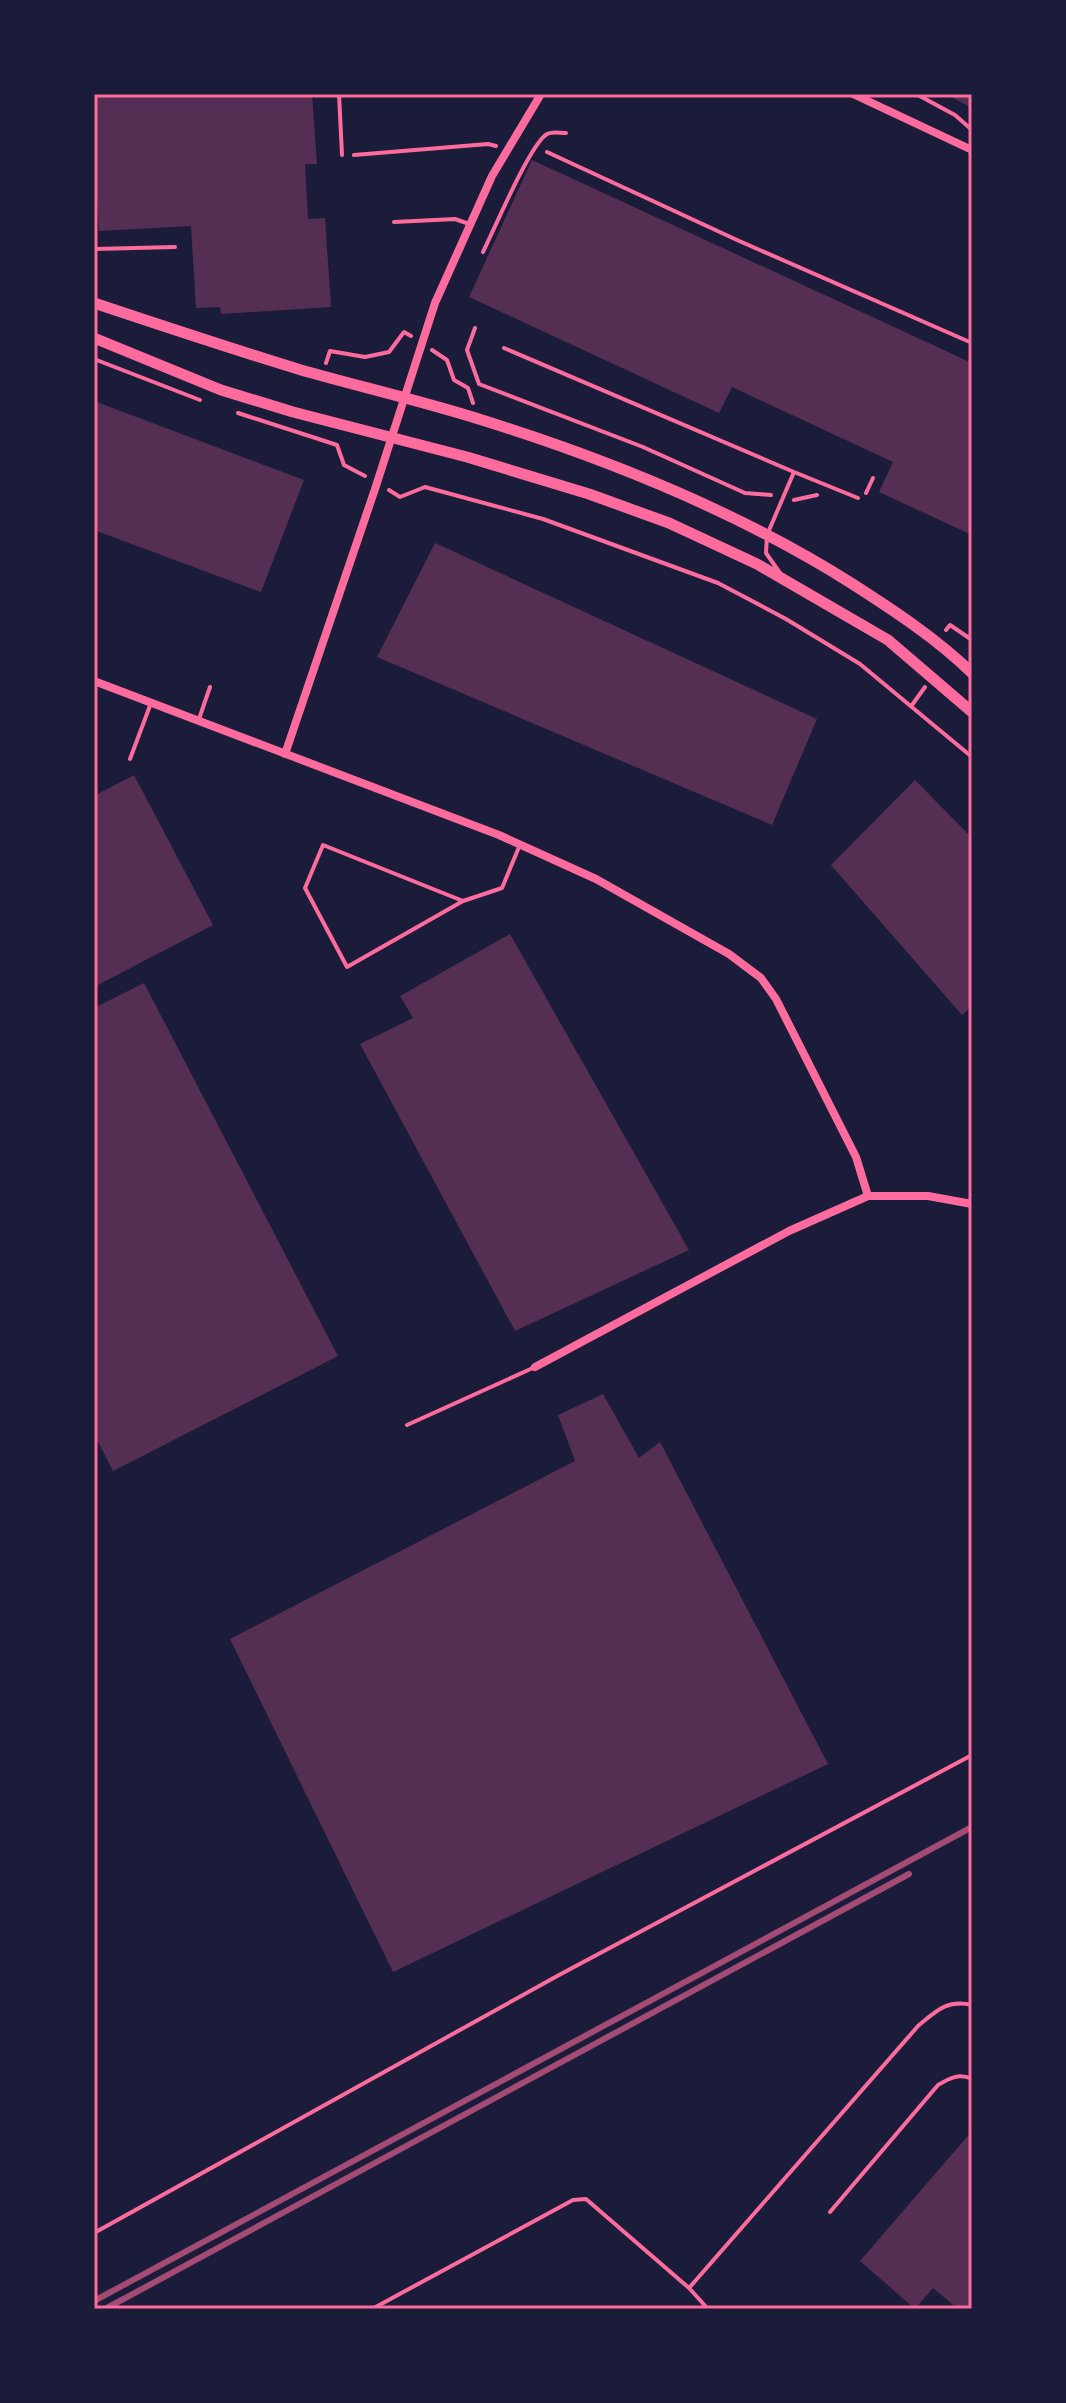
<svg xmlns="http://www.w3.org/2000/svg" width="1066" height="2403" font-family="Rubik,sans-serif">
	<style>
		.building { fill: #542f53 }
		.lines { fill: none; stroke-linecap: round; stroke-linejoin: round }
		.path { stroke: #ff6b9d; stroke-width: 4 }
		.service { stroke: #ff6b9d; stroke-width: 4 }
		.minor { stroke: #ff6b9d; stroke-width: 8 }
		.tertiary { stroke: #ff6b9d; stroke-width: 11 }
		.rail { stroke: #a44b75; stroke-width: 6 }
		.neatline { fill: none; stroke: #ff6b9d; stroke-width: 3 }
	</style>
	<rect width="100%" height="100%" fill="#1b1b3a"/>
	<path class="building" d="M94,94H312L317,164H305L308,219L325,218L331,307L221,314L220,307L196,308L191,226L99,231L96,179H94Z
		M946,94H972V108L957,100Z
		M532,160L972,363V535L879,492L893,462L732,387L719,413L469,297Z
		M94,401L304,480L261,592L94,530Z
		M435,543L817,719L772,825L377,657Z
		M134,775L213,925L94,987V796Z
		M915,780L972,838V1006L962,1015L831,865Z
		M510,934L689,1250L515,1331L360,1044L413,1018L400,996Z
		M144,983L338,1356L113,1471L94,1434V1008Z
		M603,1394L639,1458L660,1442L828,1764L393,1972L230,1639L575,1461L558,1415Z
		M972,2131V2309H958L933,2288L915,2309L860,2261Z"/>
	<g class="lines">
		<path class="path" d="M547,152L737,240L972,343
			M354,155L488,144L496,146
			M475,328L467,350L479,384L643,447L745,493L771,495
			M432,350L447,360L454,380L468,388L473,403
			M94,359L200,400
			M326,363L330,351L365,357L389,352L404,332L411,336
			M238,413L337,445L344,465L365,476
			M389,490L400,497L425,487L543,519L718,583L786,619L860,664L972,757
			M866,493L873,478
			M794,500L817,495
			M946,630L950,625L972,640
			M912,705L925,687
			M94,2233L559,1975L972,1755"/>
		<path class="service" d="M339,94L342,155
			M916,94L955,115L972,130
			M394,222L455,219L469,224
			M94,249L175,247
			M483,252C494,230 530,144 547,134C553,131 559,133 566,133
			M504,348L794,472L767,535L766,553L780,573
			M794,472L858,498
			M199,719L210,687
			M130,759L151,703
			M463,901L347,967L305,888L323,845L463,901L502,888L519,847
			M407,1425L535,1367
			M830,2212L938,2085C950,2078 959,2073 972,2079
			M689,2288L918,2026C936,2011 947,1999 972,2005
			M372,2309L573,2200L586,2199L689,2288L708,2309"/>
		<path class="minor" d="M853,94L972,150
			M94,681L499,835L596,879L729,954L761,978L776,999L856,1157L868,1196
			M285,754L375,489L435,303L492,176L541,94
			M535,1367L789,1231L868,1196H928L972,1204"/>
		<path class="tertiary" d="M94,303C163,326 232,349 301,370C361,387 422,401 482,420C610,460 737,511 851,583C893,610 936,638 972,673
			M94,338L221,390L293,412L467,457L589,494L669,523L757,564L888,640L972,712"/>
		<path class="rail" d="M94,2301L972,1827
			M105,2309L909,1874"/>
	</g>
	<rect width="1066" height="2403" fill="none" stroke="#1b1b3a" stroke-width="192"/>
	<rect x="96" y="96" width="874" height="2211" class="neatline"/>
</svg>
